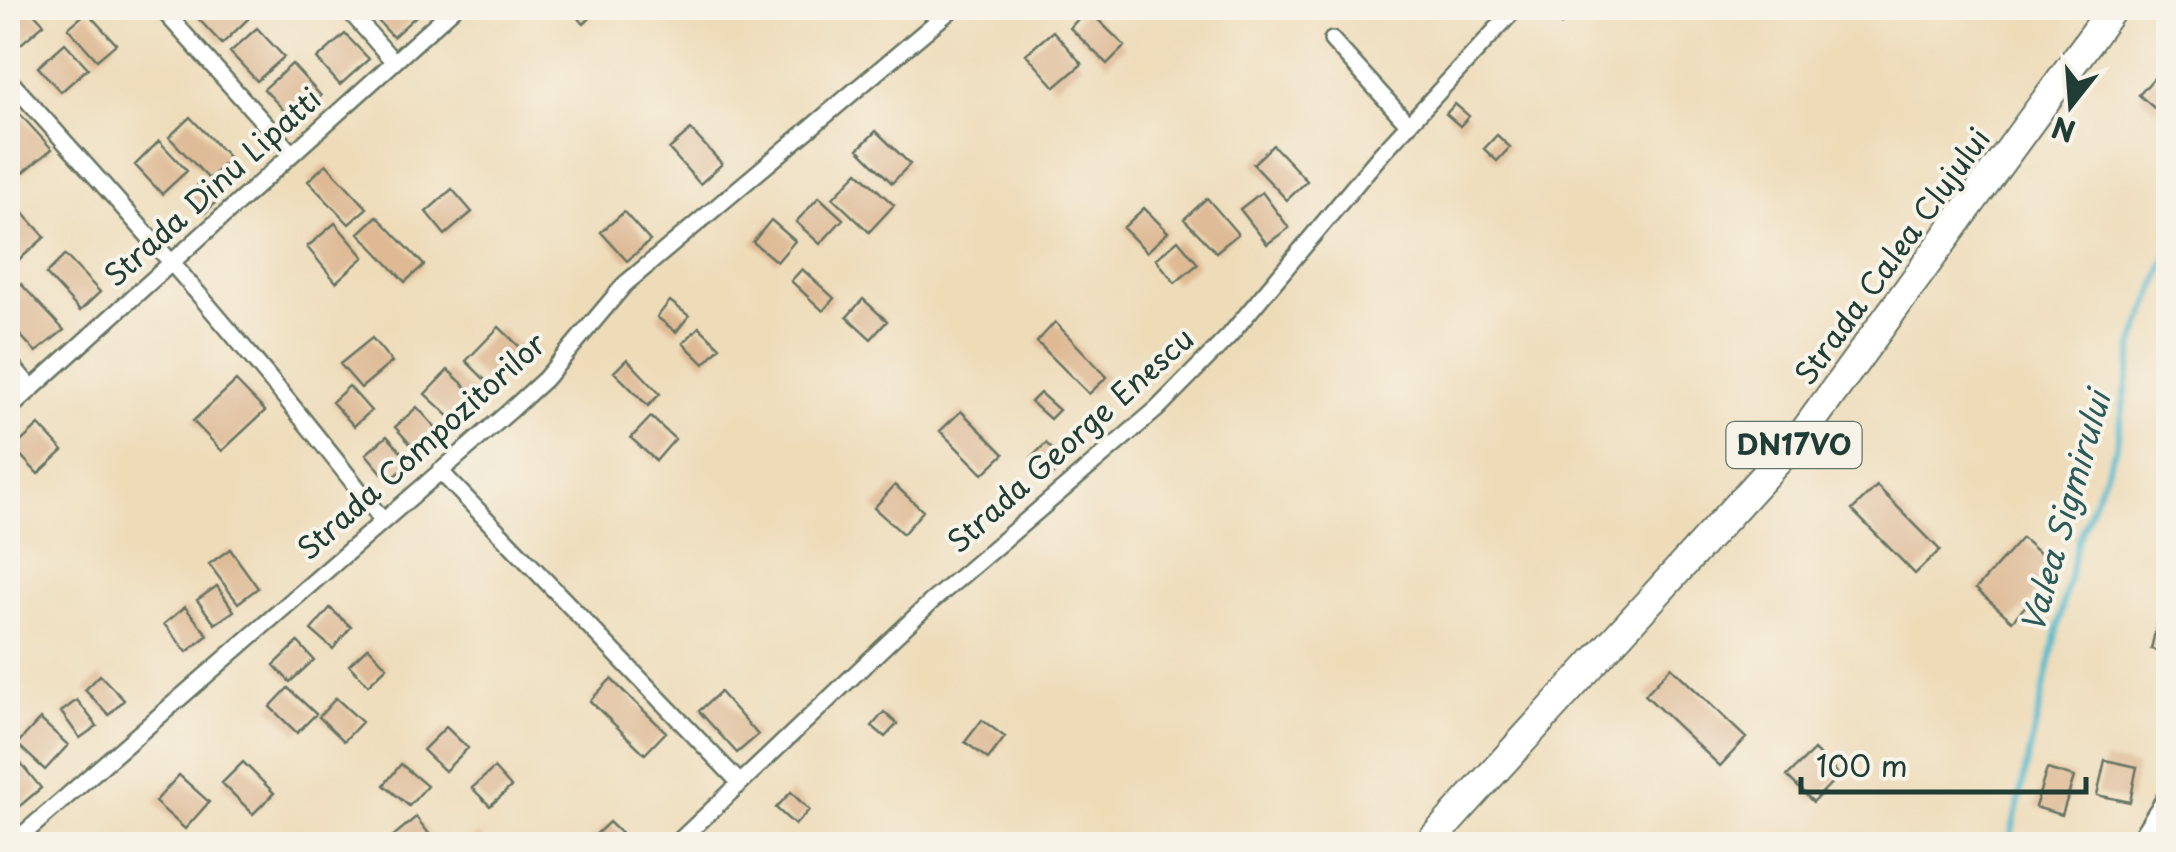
<svg xmlns="http://www.w3.org/2000/svg" width="2176" height="852" font-family="'Playpen Sans',sans-serif">
	<style>
		.lines { fill: none; stroke-linecap: round; stroke-linejoin: round }
		.stream { stroke: #4eb7cb; stroke-width: 6 }
		.building { fill: #deb994 }
		.street-casing { stroke: #677563; stroke-width: 20 }
		.highway-casing { stroke: #677563; stroke-width: 32 }
		.street { stroke: #fff; stroke-width: 15 }
		.highway { stroke: #fff; stroke-width: 28 }
		.labels { text-anchor: middle; stroke-width: 8; stroke-linejoin: round; paint-order: stroke }
		.shield { fill: #f7f3e8; stroke: #60746a; stroke-width: 2.5 }
		.shield-label { font-size: 28px; font-weight: bold; fill: #1f3d34 }
		.street-label { font-size: 30px; fill: #1f3d34; stroke: #f7f3e8 }
		.water-label { font-size: 32px; font-style: italic; fill: #2b5c5a; stroke: #f7f3e8 }
	</style>
	<rect width="100%" height="100%" fill="#f7f3e8"/>
	<filter id="ink" filterUnits="userSpaceOnUse"><feTurbulence type="fractalNoise" baseFrequency=".01" numOctaves="2"/><feDisplacementMap in="SourceGraphic" scale="20" xChannelSelector="R" yChannelSelector="G"/><feConvolveMatrix kernelMatrix="1 2 1 2 8 2 1 2 1" color-interpolation-filters="sRGB"/></filter>
	<filter id="wash" filterUnits="userSpaceOnUse"><feTurbulence type="fractalNoise" baseFrequency=".0048" numOctaves="4" result="noise"/><feDisplacementMap in="SourceGraphic" scale="40" xChannelSelector="R" yChannelSelector="G"/><feGaussianBlur stdDeviation="2.25" result="paint"/><feColorMatrix in="noise" values="0 0 0 0 0 0 0 0 0 0 0 0 0 0 0 0 0 1.4 0 .05"/><feComposite in="paint" operator="in"/></filter>
	<g filter="url(#wash)">
		<rect width="100%" height="100%" fill="#eedcb9"/>
		<g class="lines">
			<path class="stream" d="M2009,844L2077,542L2116,448L2134,344L2168,254"/>
		</g>
		<g id="blocks">
			<path class="building" d="M29,8L44,24L21,44L8,27Z
				M201,8H237L248,19L222,44L194,14Z
				M366,8H425L393,37Z
				M568,8H600L584,24Z
				M1547,8H1575L1561,25L1544,11Z
				M1087,9L1125,46L1107,64L1070,28Z
				M87,12L116,44L97,60L68,28Z
				M257,28L284,57L257,81L230,52Z
				M1053,31L1082,64L1055,87L1026,54Z
				M345,34L369,59L340,85L317,59Z
				M65,43L88,68L61,92L38,67Z
				M292,64L321,96L294,121L264,89Z
				M2163,68L2168,73V120L2139,95Z
				M1455,104L1469,116L1460,126L1446,114Z
				M17,111L52,149L20,175L8,162V120Z
				M190,117L230,159L209,179L169,137Z
				M691,130L722,164L700,184L669,149Z
				M876,131L910,164L892,183L858,149Z
				M1497,135L1510,147L1497,161L1484,149Z
				M159,141L187,171L162,194L135,165Z
				M1273,145L1307,181L1287,200L1253,164Z
				M326,164L367,208L349,224L308,181Z
				M858,172L894,205L869,232L833,198Z
				M201,182L218,200L205,213L188,194Z
				M452,189L472,212L445,235L426,212Z
				M1262,192L1289,228L1267,244L1240,209Z
				M8,196L45,237L19,260L8,248Z
				M819,197L843,219L820,244L796,222Z
				M1207,198L1238,234L1216,252L1184,219Z
				M1144,208L1168,232L1147,252L1123,228Z
				M624,212L650,241L627,261L601,232Z
				M377,216L424,265L405,282L359,233Z
				M771,220L795,241L777,262L753,242Z
				M335,223L364,257L336,282L307,247Z
				M1178,240L1198,264L1175,283L1156,259Z
				M65,255L100,292L80,311L46,274Z
				M802,269L834,298L823,311L791,281Z
				M21,284L64,330L36,352L8,322V296Z
				M863,299L887,321L871,339L847,317Z
				M670,301L689,316L676,332L657,317Z
				M1055,322L1107,377L1089,394L1037,342Z
				M499,327L524,351L490,385L466,361Z
				M699,327L720,347L704,364L683,343Z
				M372,338L392,362L361,388L340,364Z
				M627,359L660,394L648,406L614,372Z
				M448,370L476,396L453,420L425,394Z
				M236,381L265,411L222,451L193,421Z
				M349,386L371,411L354,426L332,402Z
				M1040,393L1059,410L1050,419L1031,402Z
				M417,407L445,438L423,458L395,427Z
				M961,411L1004,454L983,474L940,431Z
				M651,417L675,439L656,461L631,438Z
				M39,425L63,451L38,474L14,448Z
				M387,436L411,463L389,481L366,454Z
				M1046,443L1065,463L1050,477L1032,457Z
				M895,485L923,511L903,534L874,508Z
				M1877,486L1940,550L1915,574L1852,510Z
				M2022,538L2058,570L2012,621L1976,589Z
				M230,549L258,588L238,603L209,564Z
				M217,586L234,611L215,624L197,600Z
				M185,607L208,635L187,652L164,624Z
				M330,608L351,627L333,649L311,630Z
				M2159,615L2168,617V654L2151,649Z
				M298,642L314,660L290,682L274,665Z
				M368,647L387,667L368,685L349,665Z
				M1671,667L1746,738L1720,766L1645,695Z
				M100,675L124,700L109,715L85,690Z
				M611,679L666,732L645,754L590,701Z
				M288,688L316,714L297,733L270,707Z
				M720,692L758,735L737,753L699,711Z
				M336,698L362,722L344,741L319,717Z
				M77,700L97,726L80,738L61,712Z
				M884,712L897,724L885,737L872,726Z
				M40,719L68,745L45,770L17,744Z
				M982,720L1005,737L988,759L965,742Z
				M446,727L468,748L445,771L423,750Z
				M10,750L41,788L8,816V752Z
				M1814,750L1839,775L1813,802L1787,776Z
				M2105,760L2137,767L2130,802L2097,795Z
				M243,762L274,793L253,814L222,783Z
				M401,764L427,786L409,806L384,785Z
				M494,768L511,787L490,806L472,788Z
				M2047,769L2074,777L2062,815L2035,807Z
				M179,775L209,802L185,829L155,802Z
				M791,792L809,810L795,825L776,808Z
				M416,817L430,835L418,844H399L392,837Z
				M609,822L632,844H586Z
				M478,834L487,844H467Z"/>
		</g>
	</g>
	<g filter="url(#ink)">
		<use href="#blocks" fill-opacity="0" stroke="#677563" stroke-width="2.5"/>
		<g class="lines">
			<g class="street-casing">
				<path id="street" d="M161,8L292,154
					M347,8L394,62
					M1332,40L1409,125
					M8,79C138,222 265,367 383,521
					M8,361L32,389
					M8,410L454,8
					M440,471L740,783
					M12,844L511,410L545,379L625,284L953,8
					M676,844L931,602L1157,409L1229,336L1382,153L1516,8
					M2136,844L2168,793"/>
			</g>
			<g class="highway-casing">
				<path id="highway" d="M1428,844L1804,432L2113,8"/>
			</g>
			<use href="#street" class="street"/>
			<use href="#highway" class="highway"/>
		</g>
	</g>
	<g class="labels">
		<rect class="shield" x="1726.5" y="422" width="135" height="46" rx="8"/>
		<g class="shield-label">
			<text x="1794" y="455">DN17VO</text>
		</g>
		<g class="street-label">
			<text transform="translate(213 188) rotate(-42)" y="10">Strada Dinu Lipatti</text>
			<text transform="translate(1893 257) rotate(-54)" y="10">Strada Calea Clujului</text>
			<text transform="translate(1071 441) rotate(-42)" y="10">Strada George Enescu</text>
			<text transform="translate(422 447) rotate(-42)" y="10">Strada Compozitorilor</text>
		</g>
		<g class="water-label">
			<text transform="translate(2066 512) rotate(-74)" y="11">Valea Sigmirului</text>
		</g>
	</g>
	<rect width="2176" height="852" fill="none" stroke="#f7f3e8" stroke-width="40"/>
	<g transform="translate(2071 105) rotate(197)" stroke="#f7f3e8" stroke-width="8" paint-order="stroke">
	<path d="M0-8L18 38L0 25L-18 38Z" fill="#1f3d34"/>
	<text y="-15" font-size="28" font-weight="bold" text-anchor="middle" fill="#1f3d34">N</text>
	</g>
	<path d="M1801 777v15h285v-15" fill="none" stroke="#1f3d34" stroke-width="5"/>
	<text x="1816" y="777" font-size="30" fill="#1f3d34" stroke="#f7f3e8" stroke-width="8" paint-order="stroke">100 m</text>
</svg>
